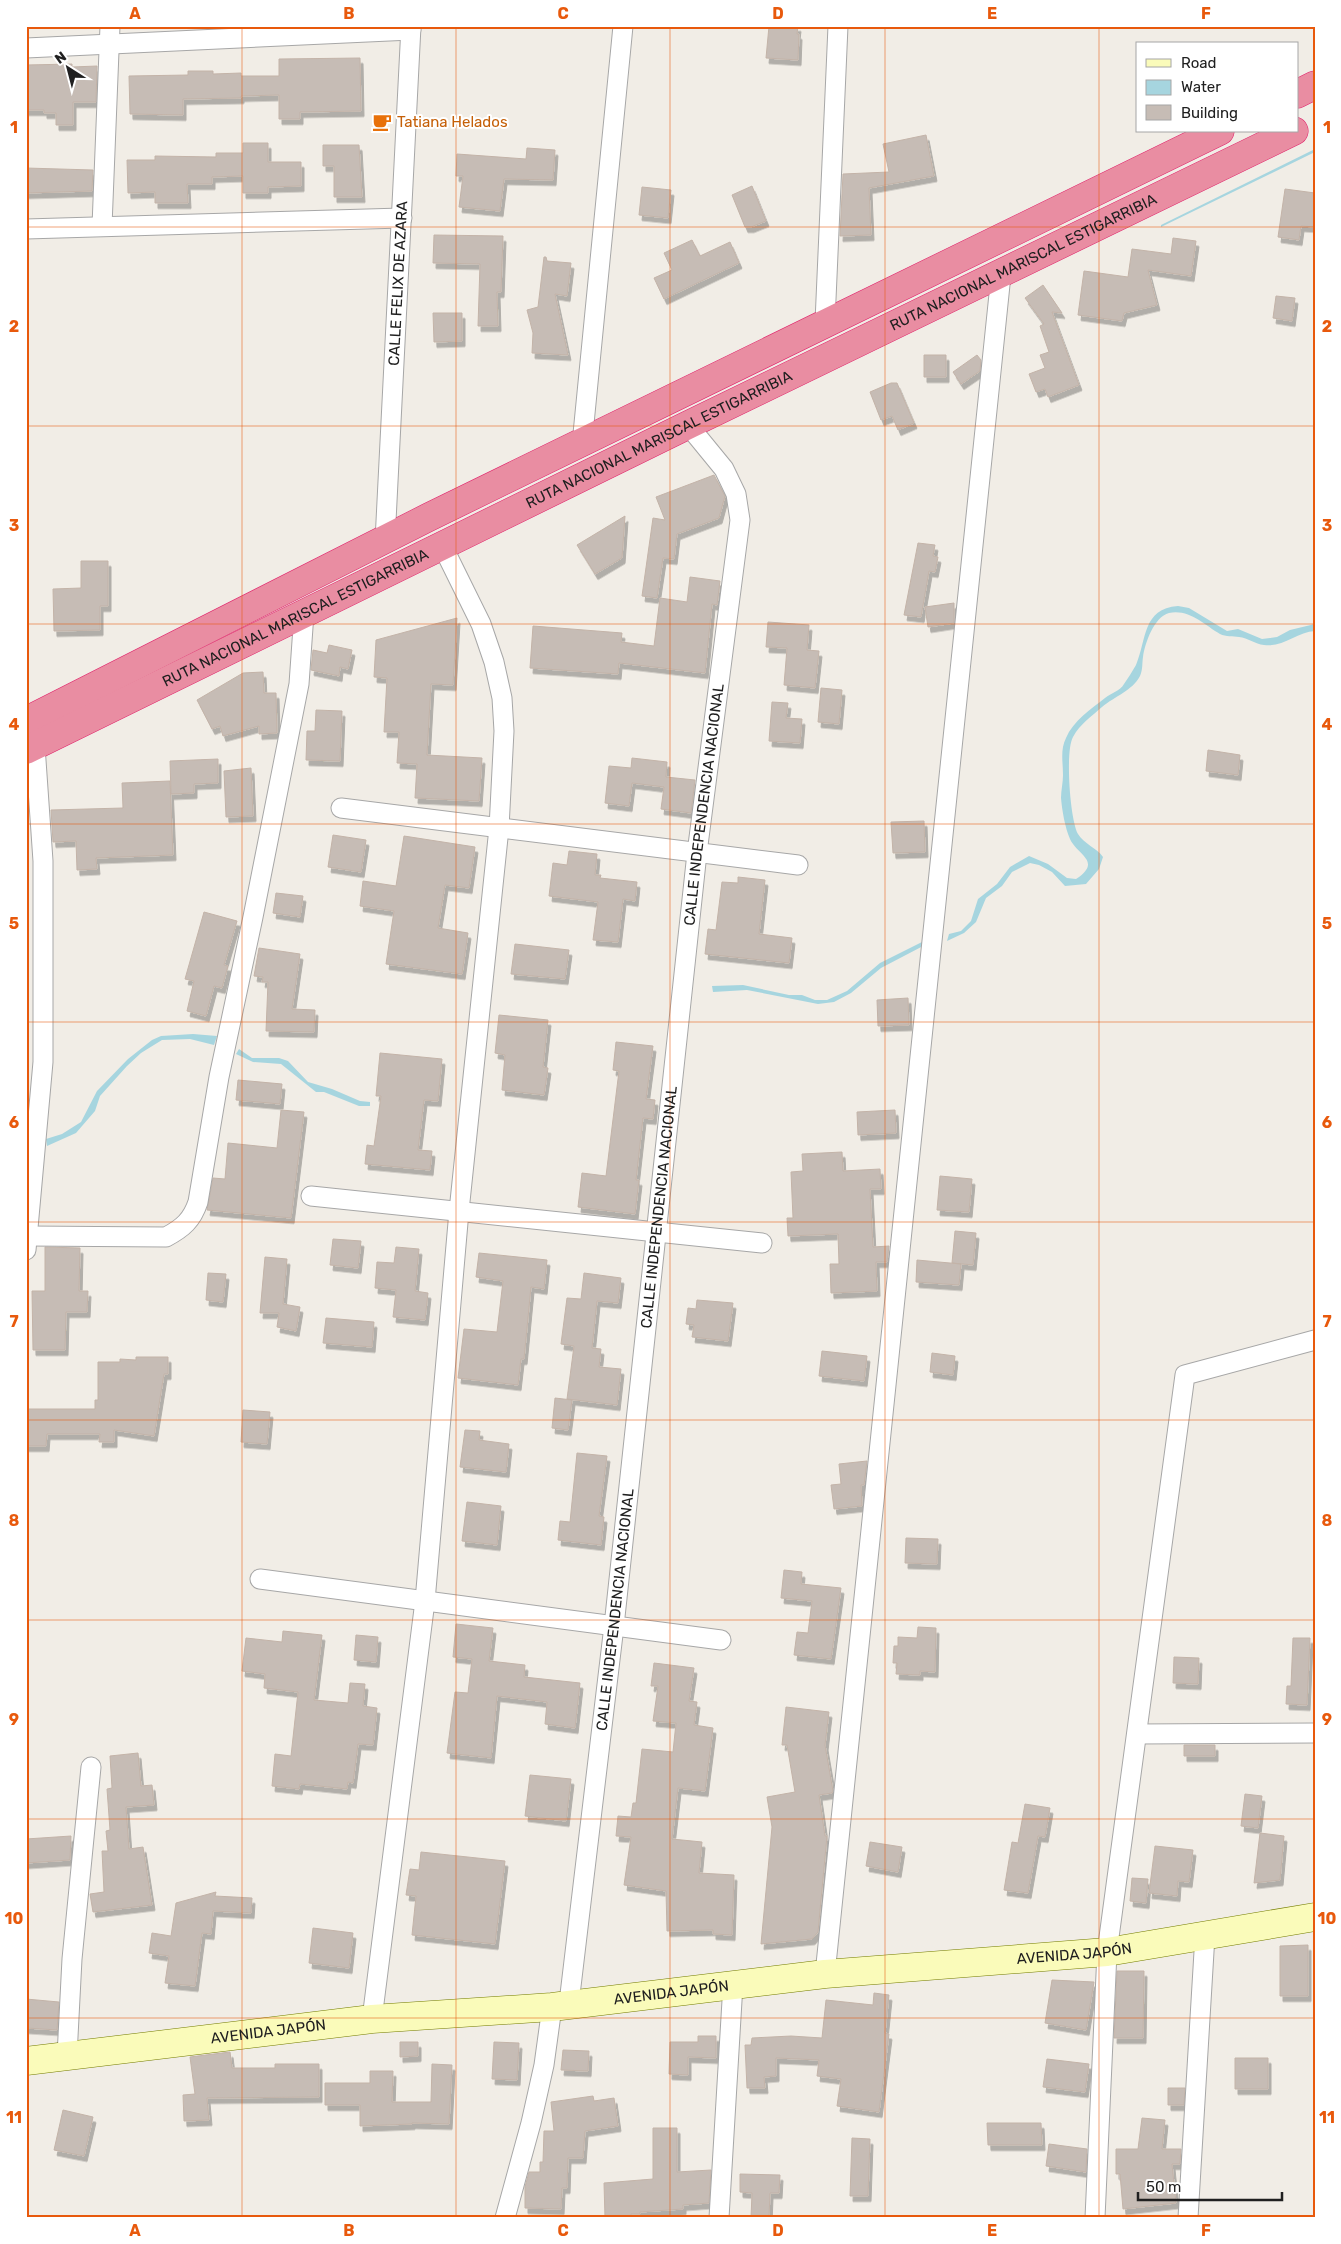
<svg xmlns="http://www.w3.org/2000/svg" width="1341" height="2244" font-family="Rubik,sans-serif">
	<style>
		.water { fill: #a6d5df }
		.building { fill: #c6bcb5; stroke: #c3b3a8; filter: url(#shadow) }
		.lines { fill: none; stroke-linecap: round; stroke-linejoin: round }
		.street-casing { stroke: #a7a7a7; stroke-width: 21 }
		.secondary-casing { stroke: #747c02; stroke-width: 29 }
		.highway-casing { stroke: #e0236b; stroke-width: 29 }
		.street { stroke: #fff; stroke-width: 19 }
		.secondary { stroke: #fafbba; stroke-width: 28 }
		.highway { stroke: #e98da2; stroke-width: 28 }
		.grid { fill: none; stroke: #e8590c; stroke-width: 1; stroke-opacity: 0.55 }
		.labels { text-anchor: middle; stroke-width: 4; stroke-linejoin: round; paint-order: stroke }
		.food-label { font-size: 15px; fill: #c56008; stroke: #fff; text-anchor: start }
		.street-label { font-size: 15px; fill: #202020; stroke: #fff }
		.neatline { fill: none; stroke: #e8590c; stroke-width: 2 }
		.grid-label { font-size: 16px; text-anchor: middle; font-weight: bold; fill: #e8590c }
	</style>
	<defs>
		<filter id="shadow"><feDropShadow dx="3" dy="5.5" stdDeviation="0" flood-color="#0004"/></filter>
	</defs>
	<rect width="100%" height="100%" fill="#f1ede6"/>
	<path class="water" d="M1315,149V152L1161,227V225Z
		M1178,606L1189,608L1227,631L1238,629L1262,639L1277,637L1290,630L1315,624V631C1297,632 1282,648 1264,645C1255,644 1248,638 1239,637C1233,636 1226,637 1220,634C1204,625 1190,609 1169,613C1154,617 1145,643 1143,657C1142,663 1143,669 1140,676C1132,691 1115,696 1102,707C1092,716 1080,724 1073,737C1065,751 1070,819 1078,834C1084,844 1097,848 1103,857L1099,869L1086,884L1065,886L1052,872L1039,865L1030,863L1012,872L1002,886L986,898L976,922L964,933L947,941L949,934L961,931L971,921L978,899L997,884L1010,867L1029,856L1048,864L1067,878L1076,879C1103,861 1077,855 1070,839C1065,828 1062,810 1061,798C1061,790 1063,783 1063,775C1063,762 1060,750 1066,738C1073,721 1091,709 1105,698C1111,693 1120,691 1124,684C1128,678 1132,672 1136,665C1147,639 1142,609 1178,606Z
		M926,940L925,945L881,968L851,993L834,1002L818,1004L747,990L713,992L712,986L743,985L789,995H802L815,1000H827L847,991L880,963Z
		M193,1034L217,1036L214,1045L190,1039L162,1040L141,1053L127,1066L100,1096L95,1111L76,1133L47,1146L46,1139L62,1134L81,1122L97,1091L128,1059L152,1040L161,1036Z
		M239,1049L252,1058H279L288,1061L308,1082L332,1089L360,1101L370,1102V1106H359L324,1092H316L281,1064L253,1062L236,1054Z"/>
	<path class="building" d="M769,26H798L797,34H799L798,60L766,58Z
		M360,58L361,111L300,112V119H279V95L241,96V98L183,99V115L130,114L129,76L188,75V71H213V74L241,73V76H279V59Z
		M72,64V67L97,66L96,102H73V125H56V113H44V110H26V65Z
		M926,135L934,176L869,188L871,235L840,236L843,174L889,172L883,144Z
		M243,143H268V162H301V186L268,187V193H243V176L212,177V184H187L188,203H155V192L128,193L127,160H155V156L216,157V153H243Z
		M323,145H359L362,197H334V166H323Z
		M527,148L555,150L553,180L504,179L500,211L459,207L463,176H456L457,154L526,159Z
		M26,168L93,170L92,191L26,193Z
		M752,186L766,221L751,227H745L732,195Z
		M642,187L671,190L668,218L639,215Z
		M1285,189L1315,193V227L1301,226L1299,240L1278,237Z
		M434,235L503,236L501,292H497L498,326H478L480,264L433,263Z
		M1173,238L1196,241L1191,276L1148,270L1157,305L1124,313L1122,321L1078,315L1084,271L1128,277L1132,249L1171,254Z
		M692,240L700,256L730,242L739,263L664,299L654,278L672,270L664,253Z
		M544,257H546L547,261L571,263L567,296L555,294L568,355L532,353L533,333L527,310L538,307Z
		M1043,285L1062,313L1052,312L1079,385L1048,397L1045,389L1036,392L1029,374L1045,368L1040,355L1049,352L1040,326L1044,324L1025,298Z
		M1276,296L1295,298L1292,321L1273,318Z
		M433,313H462V341L434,342Z
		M924,355H946V377H924Z
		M977,355L981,360L980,371L961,384L953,372Z
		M891,383H897L914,423L898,430L892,416L881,420L870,392Z
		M714,475L725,496L719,518L677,534L674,559L663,558L657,598L642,596L653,518L665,520L656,497Z
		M625,516L622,558L595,574L577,545Z
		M918,543L935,545L933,556L938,557L935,572L929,571L921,617L904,615Z
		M81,561H108V606H100V630L54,631L53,589L81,588Z
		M690,577L720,581L717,605L712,604L705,673L619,663L618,674L530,668L533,626L622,633L621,642L654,646L660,598L687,602Z
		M954,603V623L928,627L925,607Z
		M457,618L453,685L431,684L427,755L482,758L479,801L415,798L417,764L397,763L399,732H384L387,678L374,677L376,640Z
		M768,622L809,625L807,650L819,651L815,688L784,685L787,648L766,647Z
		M329,645L352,650L348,669L340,667L339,676L311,670L313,650L327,653Z
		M263,672L264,693H276L277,733L259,734V726L223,736L220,726L212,729L197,700L243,673Z
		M821,688L842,690L839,724L818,722Z
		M772,702L788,703L786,718L802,719L800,743L769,741Z
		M316,710L342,711L340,761L306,760L307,731H315Z
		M1208,750L1240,755L1238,775L1206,771Z
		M632,758L667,762L666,777L695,780L691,813L661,809L664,787L632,783L629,806L605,803L609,766L631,768Z
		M218,759V783L194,784V793L171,794L170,761Z
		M251,768L253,816L226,817L224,771Z
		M170,781L173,855L96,858L97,869L77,870L76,841L53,842L51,810L123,808L122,783Z
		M924,821L925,852L893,853L891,822Z
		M333,835L366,840L361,872L328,867Z
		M404,836L475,847L469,888L445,885L438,928L468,933L462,974L386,964L394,911L360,906L363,881L396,886Z
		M569,851L597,854L595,875H601L600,878L637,882L635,901L623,899L618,942L593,940L598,902L549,896L553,863L567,865Z
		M738,877L765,880L759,934L792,938L789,963L705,954L708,929L716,930L722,882L738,883Z
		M276,893L303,896L300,917L273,913Z
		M204,912L237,921L224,965L228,966L222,988L214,986L206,1016L187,1011L194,981L185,979Z
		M515,944L569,950L565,979L511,974Z
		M259,948L300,954L292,1009L315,1010L314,1032L266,1031L268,982H262L263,977L254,976Z
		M908,998L909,1025L878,1026L877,1000Z
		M499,1015L548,1020L543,1067L548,1068L544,1095L502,1090L505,1055L495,1053Z
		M616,1042L653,1046L646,1099L655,1100L653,1119L643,1118L636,1180H639L635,1214L578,1207L582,1173L606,1176L619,1071L613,1070Z
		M380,1053L442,1059L438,1101L424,1100L418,1150L432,1151L430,1170L365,1164L367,1145L374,1146L381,1096H376Z
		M238,1080L282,1084L280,1104L236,1100Z
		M281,1110L304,1112L291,1218L207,1210L213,1178L225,1179L228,1143L277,1148Z
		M895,1110L896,1133L858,1135L857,1112Z
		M842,1152L843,1171L880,1169L881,1189H870L873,1247L889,1246L887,1262H876L877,1291L831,1293L830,1264H839L838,1234L788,1236L787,1218H793L791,1172L803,1171L802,1154Z
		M940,1176L972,1179L969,1212L937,1210Z
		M955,1231L976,1233L973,1265L952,1263Z
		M333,1239L361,1241L358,1268L330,1265Z
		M45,1247L80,1248L79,1291H88L87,1312H66L65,1350H33L32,1291H45Z
		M396,1247L419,1249L415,1291L428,1293L425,1320L393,1317L396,1290L375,1288L377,1262L394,1263Z
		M479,1253L547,1260L544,1289L531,1287L524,1359H521L518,1385L458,1378L464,1329L497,1332L503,1281L476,1277Z
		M265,1257L287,1259L283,1304L300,1307L296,1331L277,1327L279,1313H260Z
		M917,1260L961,1264L959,1285L916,1282Z
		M208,1273L226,1274L223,1302L206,1300Z
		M584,1273L621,1278L618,1303L597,1301L592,1348L601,1349L599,1367L621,1369L617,1405L567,1399L574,1346L561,1344L567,1298L581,1299Z
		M697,1300L733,1303L728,1341L692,1337L694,1325L686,1324L688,1308L696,1309Z
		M326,1318L374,1322L372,1347L323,1343Z
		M822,1351L867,1356L864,1381L819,1376Z
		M932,1353L955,1356L953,1375L930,1372Z
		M136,1357H168V1374H164L154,1436L114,1430V1442H99L100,1434H47L46,1446H26V1409H95V1400H98V1362H120V1359L136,1360Z
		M555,1398L572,1400L568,1430L552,1428Z
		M243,1410L270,1412L267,1444L241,1442Z
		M465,1430L480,1431L479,1440L509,1444L506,1472L460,1467Z
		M577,1453L607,1456L599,1516L604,1517L601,1545L558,1540L560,1521L570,1522Z
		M867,1461L864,1485H861L862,1506L834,1509L831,1485L841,1484L839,1464Z
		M467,1502L501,1506L497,1545L462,1541Z
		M906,1538L938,1539L937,1564L905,1563Z
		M784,1570L802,1572L801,1584L841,1588L831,1659L794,1655L797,1632L808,1633L812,1601L781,1598Z
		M456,1624L493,1628L489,1661L525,1665L524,1677L580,1683L575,1728L545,1724L547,1702L497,1696L491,1758L447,1753L455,1692L468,1693L472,1659L453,1657Z
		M918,1627L936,1628L935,1672L920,1671V1675L896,1674L897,1663H893L894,1646H898V1637L917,1638Z
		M283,1631L322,1635L314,1700L348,1703L350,1683L365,1684L363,1706L377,1708L373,1745L358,1744L353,1783L348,1782L347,1789L300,1784L299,1789L272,1786L275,1754L291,1756L298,1692L264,1688L265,1674L242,1671L246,1638L282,1642Z
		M356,1635L378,1637L376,1662L354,1660Z
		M1293,1638H1310L1307,1705L1286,1704L1287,1686H1291Z
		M1174,1657L1199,1658L1198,1684L1173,1683Z
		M654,1663L694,1668L689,1701L697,1702L694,1725L713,1728L705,1791L678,1788L672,1839L702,1842L699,1873L734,1875L732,1935L713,1934V1930L667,1931L666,1891L624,1885L631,1837L616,1836L618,1816L631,1817L633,1803H636L642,1749L673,1752L676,1723L653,1721L658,1686H651Z
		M786,1707L829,1712L825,1745L833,1791L832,1793L819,1795L825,1836H827L818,1932L812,1939L761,1944L772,1827L767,1797L795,1792L787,1745H782Z
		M1184,1745H1215V1756H1184Z
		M138,1753L141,1786L152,1785L154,1805L126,1807L129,1849L143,1847L152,1905L93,1912L90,1894L104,1892L102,1851H108L106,1831L110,1830L107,1789L112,1788L110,1756Z
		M530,1775L571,1779L566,1821L525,1816Z
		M1245,1794L1262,1796L1258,1828L1241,1826Z
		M1025,1804L1050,1808L1045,1837L1038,1836L1028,1893L1004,1890L1012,1842L1018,1843Z
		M1260,1833L1284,1836L1280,1880L1254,1883Z
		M71,1836L70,1860L26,1863V1839Z
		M870,1842L902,1847L898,1872L866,1866Z
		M1155,1846L1193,1850L1189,1882L1178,1881L1177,1896L1149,1893Z
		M421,1852L505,1861L495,1944L412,1935L416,1896L406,1895L410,1869L419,1870Z
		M1132,1878L1148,1879L1146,1903L1130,1901Z
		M216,1892L215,1896L252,1898L251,1913L213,1911L211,1934L202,1933L195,1986L165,1983L169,1956L149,1953L152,1933L171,1936L176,1903Z
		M313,1928L353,1933L349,1968L309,1963Z
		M1308,1945V1996H1280V1946Z
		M1117,1971H1144L1143,2038H1114Z
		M1052,1980L1094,1982L1086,2030L1045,2023Z
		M874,1993L889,1995L885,2033L889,2034L879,2112L837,2106L841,2079L817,2076L819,2060L776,2058V2076L764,2077L765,2088H747L745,2045H751L752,2038L791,2036L822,2038L826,2000L873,2005Z
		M26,1999L59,2002L57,2030L26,2028Z
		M698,2036H716V2058L688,2057V2075L669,2074L670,2042H698Z
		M400,2042H418V2056L400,2057Z
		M494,2042L519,2043L517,2080L492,2079Z
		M563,2050L589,2051L588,2071L561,2070Z
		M230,2052L232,2068H275V2064H319V2097L207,2098L209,2120L184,2121L183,2095L195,2094L190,2057Z
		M1235,2058H1268V2089H1235Z
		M1047,2059L1089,2064L1085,2092L1043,2087Z
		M432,2064L452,2065L449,2124L412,2123V2124L360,2126V2105H325V2083H370V2071H393L392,2102H431Z
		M1168,2088H1185L1184,2105H1168Z
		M593,2096L594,2101L614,2098L618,2126L585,2131L583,2158H568L567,2188H562L561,2209L525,2208V2187L529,2172H540V2162H543L544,2131H554L551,2102Z
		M63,2110L93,2117L84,2156L54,2150Z
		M1142,2118L1165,2120L1162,2149H1181L1180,2164H1172L1176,2203L1123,2209L1120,2174H1116V2149H1138Z
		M987,2123H1041L1042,2145H988Z
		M653,2128H677V2172L711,2170L709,2203L683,2205V2209L640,2212V2214H631V2216L605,2218L604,2183L653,2179Z
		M852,2138L870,2139L868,2196H850Z
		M1049,2144L1087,2149L1086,2172L1046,2166Z
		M740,2174L780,2175L779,2193H770L769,2218H751L752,2193L740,2192Z"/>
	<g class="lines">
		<g class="street-casing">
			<g id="street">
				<path d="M26,48L411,30"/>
				<path d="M102,226L110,26"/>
				<path d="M26,229L402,218"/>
				<path d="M825,322L838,26"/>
				<path d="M582,444L623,26"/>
				<path id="s1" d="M385,541L411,26"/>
				<path d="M341,808L798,865"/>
				<path d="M311,1196L762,1243"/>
				<path d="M27,1236L166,1237C183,1228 192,1220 198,1202L219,1077L253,917L299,684L304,613"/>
				<path d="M26,1250L43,1062V861L35,746"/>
				<path d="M260,1579L721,1640"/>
				<path d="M1137,1734L1315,1733"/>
				<path d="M825,1974L1001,275"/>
				<path id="s2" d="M569,2003L614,1626L697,853L740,520L736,494L724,469L688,425"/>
				<path d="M372,2019L425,1601L459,1211L499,828L504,731L502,698L494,662L481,624L442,545"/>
				<path d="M67,2056L72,1959L91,1767"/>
				<path d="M505,2218L531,2123L544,2065L552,2007"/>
				<path d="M719,2218L733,1984"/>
				<path d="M1095,2218L1107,1952L1185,1375L1315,1340"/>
				<path d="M1188,2218L1205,1935"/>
			</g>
		</g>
		<g class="secondary-casing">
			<g id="secondary">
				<path id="s3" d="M26,2061L372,2019L552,2007L825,1974L1107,1952L1315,1917"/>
			</g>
		</g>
		<g class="highway-casing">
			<g id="highway">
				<path d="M1297,94L1315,85"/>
				<path d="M26,721L429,517L1220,131"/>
				<path id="s4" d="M26,750L688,425L1294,131"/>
			</g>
		</g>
		<use href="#street" class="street"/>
		<use href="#secondary" class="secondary"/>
		<use href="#highway" class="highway"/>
	</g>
	<path class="grid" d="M242,26V2218M456,26V2218M670,26V2218M885,26V2218M1099,26V2218M26,227H1315M26,426H1315M26,624H1315M26,824H1315M26,1022H1315M26,1222H1315M26,1420H1315M26,1620H1315M26,1819H1315M26,2018H1315"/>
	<defs>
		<g id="cafe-bare" transform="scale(1.5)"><path d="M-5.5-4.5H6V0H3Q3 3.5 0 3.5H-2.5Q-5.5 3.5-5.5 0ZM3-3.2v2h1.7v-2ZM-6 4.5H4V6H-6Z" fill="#e8710a" stroke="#fff" stroke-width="2.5" paint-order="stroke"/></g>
	</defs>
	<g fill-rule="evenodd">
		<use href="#cafe-bare" x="382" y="122"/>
	</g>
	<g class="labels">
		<g class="food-label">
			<text x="397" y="127">Tatiana Helados</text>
		</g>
		<g class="street-label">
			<text dy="5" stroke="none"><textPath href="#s4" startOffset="1110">RUTA NACIONAL MARISCAL ESTIGARRIBIA</textPath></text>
			<text dy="5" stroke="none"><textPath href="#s1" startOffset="258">CALLE FELIX DE AZARA</textPath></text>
			<text dy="5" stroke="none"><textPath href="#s4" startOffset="705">RUTA NACIONAL MARISCAL ESTIGARRIBIA</textPath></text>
			<text dy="5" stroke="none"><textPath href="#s4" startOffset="300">RUTA NACIONAL MARISCAL ESTIGARRIBIA</textPath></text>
			<text dy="5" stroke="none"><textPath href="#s2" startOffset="1206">CALLE INDEPENDENCIA NACIONAL</textPath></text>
			<text dy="5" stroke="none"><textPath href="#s2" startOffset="801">CALLE INDEPENDENCIA NACIONAL</textPath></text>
			<text dy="5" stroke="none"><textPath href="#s2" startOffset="396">CALLE INDEPENDENCIA NACIONAL</textPath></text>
			<text dy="5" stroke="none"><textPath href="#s3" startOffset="1054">AVENIDA JAPÓN</textPath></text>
			<text dy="5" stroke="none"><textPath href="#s3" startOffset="649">AVENIDA JAPÓN</textPath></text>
			<text dy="5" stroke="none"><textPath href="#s3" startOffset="244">AVENIDA JAPÓN</textPath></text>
		</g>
	</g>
	<rect width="1341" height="2244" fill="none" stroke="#ffffff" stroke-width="55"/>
	<rect x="1136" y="42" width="162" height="90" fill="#ffffff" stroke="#a6a6a6"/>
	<rect x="1146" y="59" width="25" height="8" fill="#fafbba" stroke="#a6a6a6"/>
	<text x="1181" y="68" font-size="15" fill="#202020">Road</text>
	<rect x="1146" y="80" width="25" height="15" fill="#a6d5df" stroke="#a6a6a6"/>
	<text x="1181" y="92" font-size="15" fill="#202020">Water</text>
	<rect x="1146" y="105" width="25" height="15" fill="#c6bcb5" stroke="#a6a6a6"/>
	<text x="1181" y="118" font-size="15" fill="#202020">Building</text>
	<g transform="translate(68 68) rotate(324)" stroke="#ffffff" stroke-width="4" paint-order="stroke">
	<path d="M0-4L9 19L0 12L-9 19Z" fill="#202020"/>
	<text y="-8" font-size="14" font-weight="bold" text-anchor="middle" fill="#202020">N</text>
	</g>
	<path d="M1138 2192v8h144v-8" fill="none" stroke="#202020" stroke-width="2.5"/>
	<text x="1146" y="2192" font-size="15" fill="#202020" stroke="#ffffff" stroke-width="4" paint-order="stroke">50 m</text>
	<rect x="28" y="28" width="1286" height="2188" class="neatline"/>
	<g class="grid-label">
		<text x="135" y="19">A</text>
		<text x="349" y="19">B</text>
		<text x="563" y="19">C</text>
		<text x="778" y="19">D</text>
		<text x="992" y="19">E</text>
		<text x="1206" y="19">F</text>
		<text x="14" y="133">1</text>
		<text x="1327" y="133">1</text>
		<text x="14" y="332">2</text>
		<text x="1327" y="332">2</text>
		<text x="14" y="531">3</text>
		<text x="1327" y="531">3</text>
		<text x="14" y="730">4</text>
		<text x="1327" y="730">4</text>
		<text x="14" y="929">5</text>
		<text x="1327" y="929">5</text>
		<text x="14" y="1128">6</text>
		<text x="1327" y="1128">6</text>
		<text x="14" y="1327">7</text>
		<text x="1327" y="1327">7</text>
		<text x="14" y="1526">8</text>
		<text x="1327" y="1526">8</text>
		<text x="14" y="1725">9</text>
		<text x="1327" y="1725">9</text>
		<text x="14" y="1924">10</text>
		<text x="1327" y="1924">10</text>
		<text x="14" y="2123">11</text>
		<text x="1327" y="2123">11</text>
		<text x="135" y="2236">A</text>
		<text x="349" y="2236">B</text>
		<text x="563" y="2236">C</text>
		<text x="778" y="2236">D</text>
		<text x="992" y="2236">E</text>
		<text x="1206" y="2236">F</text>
	</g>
</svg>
